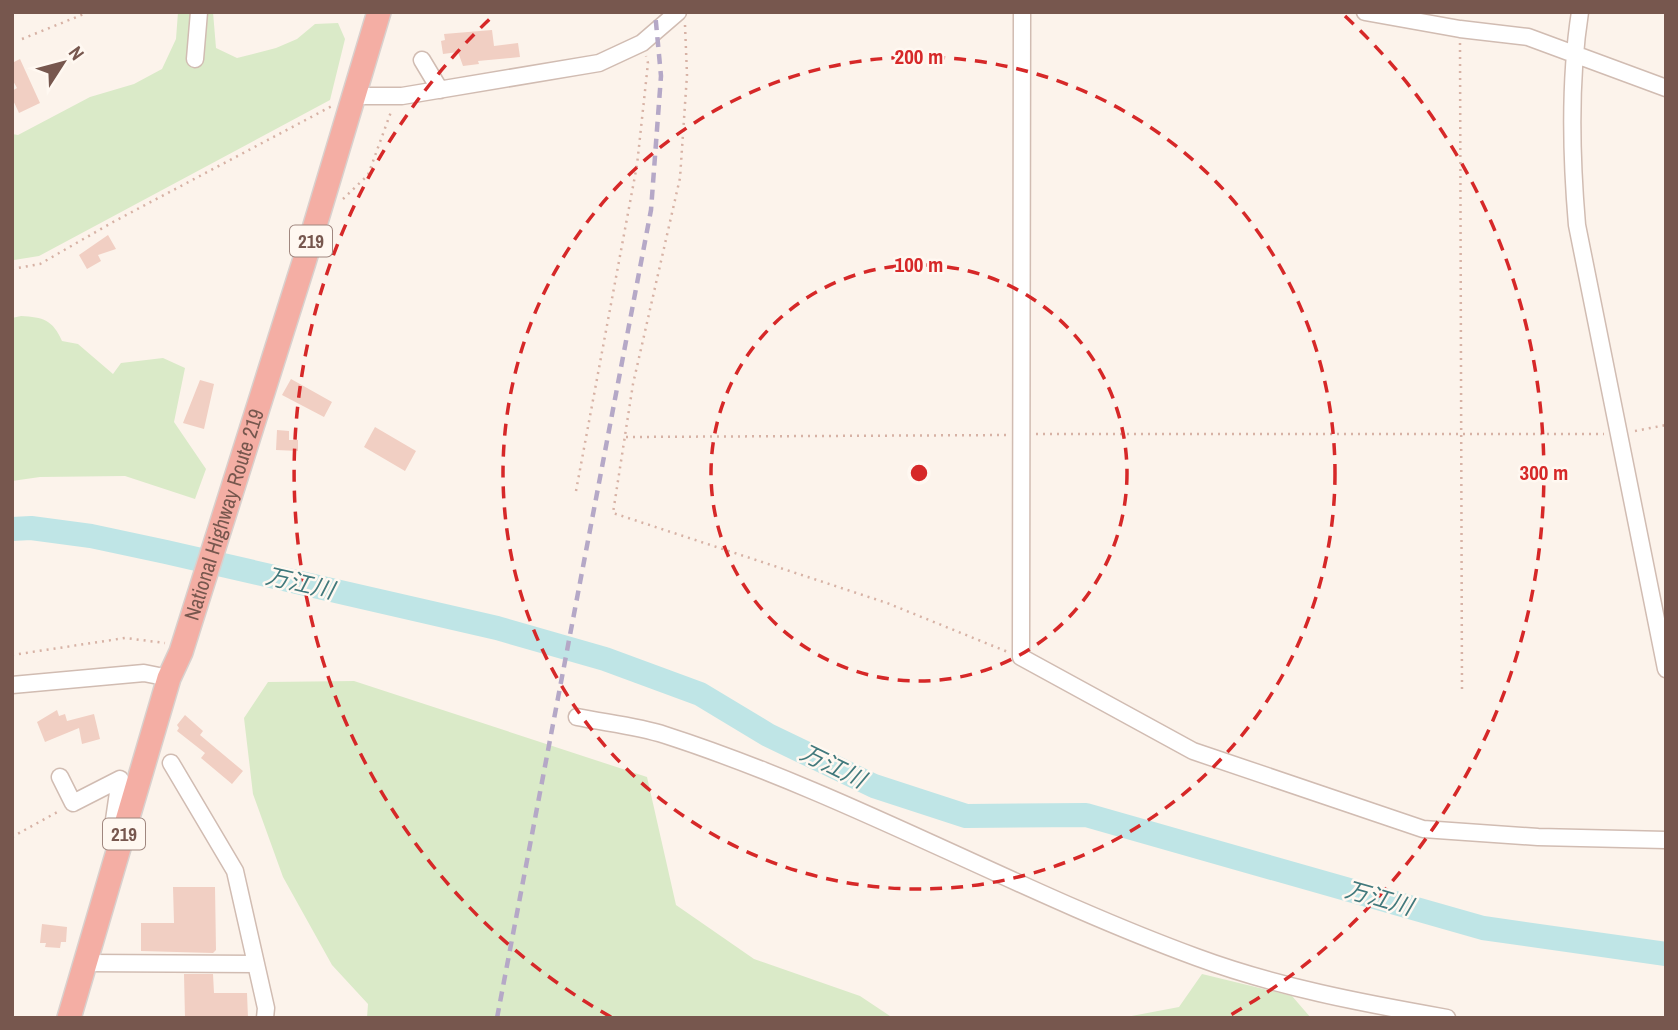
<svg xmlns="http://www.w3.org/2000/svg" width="1678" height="1030" font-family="'Archivo Narrow','Noto Sans JP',sans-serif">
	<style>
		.green { fill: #daeac8 }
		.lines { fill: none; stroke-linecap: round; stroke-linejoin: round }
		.river { stroke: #bfe5e6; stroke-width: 24 }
		.building { fill: #f1cfc3 }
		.minor-casing { stroke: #d1bcb2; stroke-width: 19 }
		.highway-casing { stroke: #d9d0cd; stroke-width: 26 }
		.path { stroke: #d7b2a5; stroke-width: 2.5; stroke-dasharray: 2 5; stroke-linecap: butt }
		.minor { stroke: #fff; stroke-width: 16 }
		.highway { stroke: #f4aea4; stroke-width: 23 }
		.rail { stroke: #b5a8c7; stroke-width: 4.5; stroke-dasharray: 10 7; stroke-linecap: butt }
		.ring { fill: none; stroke: #d62828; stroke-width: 3.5; stroke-dasharray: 12 9 }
		.labels { text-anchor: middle; stroke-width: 5; stroke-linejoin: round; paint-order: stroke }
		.shield { fill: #fff8f1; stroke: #a0877f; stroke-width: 2 }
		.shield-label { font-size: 19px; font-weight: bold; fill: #77574e }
		.street-label { font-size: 21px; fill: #77574e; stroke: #fff8f1 }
		.water-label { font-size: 23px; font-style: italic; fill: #41797c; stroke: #fff8f1 }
		.centre { fill: #d62828; stroke: #fff8f1; stroke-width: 3.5 }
		.ring-label { font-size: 21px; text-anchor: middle; font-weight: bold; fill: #d62828; stroke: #fff8f1; stroke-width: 5; stroke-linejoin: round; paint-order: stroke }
	</style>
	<rect width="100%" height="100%" fill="#fcf3eb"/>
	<path class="green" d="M178,12H213L216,48L237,58L276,48L297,39L315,24L338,23L345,39L330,100L39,256L14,260L12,264V134L18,135L90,97L134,84L162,69L176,39Z
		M21,316C43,317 53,320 62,341L78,344L113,374L121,363L163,358L185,368L174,422L206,469L195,499L125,476L40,477L12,481V318Z
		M354,681L647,777L676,905L754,959L860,996L893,1018H367L368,1004L332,965L283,877L253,794L244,718L268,682Z
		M1202,974L1292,996L1311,1018H1121L1179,1007Z"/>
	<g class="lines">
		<path class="river" d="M12,529L31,528L91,536L166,552L497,628L605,659L700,694L768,735L874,786L966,816L1086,815L1483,928L1666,954"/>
	</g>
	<path class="building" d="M492,30L494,46L518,43L520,57L478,61L479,64L463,66L458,52L443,54L441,41L445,40L444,34Z
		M20,59L40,103L19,113L12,98V91L17,88L12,79V63Z
		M108,235L116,249L98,255L101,261L87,269L79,255Z
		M291,379L332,402L324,417L282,395Z
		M200,380L214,384L204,429L183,423Z
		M375,427L416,451L405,471L364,447Z
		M277,430L289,431V440H298V451L276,450Z
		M57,710L59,716L65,714L67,721L94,714L100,739L82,744L79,728L45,742L37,722Z
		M185,715L203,731L200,735L243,771L232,784L201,758L205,753L177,731L179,728L177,725Z
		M173,887H215L216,950L213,953L141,951V923H174Z
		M42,924L67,927L66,942H61L60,948L45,947L46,943H40Z
		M184,974H213L214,993H247L248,1018H185Z"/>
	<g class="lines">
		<g class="minor-casing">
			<path id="minor" d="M1022,12L1021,657L1193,751L1423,829L1538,837L1666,840
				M1365,12L1460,29L1528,37L1666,88
				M1580,12C1569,82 1571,155 1577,225L1666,669
				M195,59L199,12
				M422,60L440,90
				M354,96H402L599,63L642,43L678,12
				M12,685L144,673L169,678
				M577,717C606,723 637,726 665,735C848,794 1016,891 1196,957C1277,987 1362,1003 1447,1018
				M171,763L235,871L266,1008L265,1018
				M60,777L73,803L120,779L114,820L127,825
				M86,963L256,964"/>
		</g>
		<g class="highway-casing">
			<g id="highway">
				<path id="s1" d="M69,1018L169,678L181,652L304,262L379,12"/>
			</g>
		</g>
		<path class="path" d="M685,25L687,75L680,178L633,384L613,513L887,603L1008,652
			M22,39L89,12
			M1460,43L1462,692
			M343,199L368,175L392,109
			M12,269L40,264L113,222L332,106
			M1635,431L1666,425
			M1036,434H1604
			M626,437L1009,435
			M576,491L637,165L648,63L646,56
			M12,655L125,638L165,643
			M12,837L61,810"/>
		<use href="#minor" class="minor"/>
		<use href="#highway" class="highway"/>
		<path class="rail" d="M497,1018L651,210L661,76L655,12"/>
	</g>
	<g class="ring">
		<circle cx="919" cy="473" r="208"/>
		<circle cx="919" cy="473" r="416"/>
		<path d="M611 1017A625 625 0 0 1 493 16M1345 16A625 625 0 0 1 1227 1017"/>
	</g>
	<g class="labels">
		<g class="shield">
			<rect x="290" y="225.5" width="42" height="31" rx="5"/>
			<rect x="103" y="818.5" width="42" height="31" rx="5"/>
		</g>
		<g class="shield-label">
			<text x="311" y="248">219</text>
			<text x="124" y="841">219</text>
		</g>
		<g class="street-label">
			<text dy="7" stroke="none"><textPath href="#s1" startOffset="527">National Highway Route 219</textPath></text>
		</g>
		<g class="water-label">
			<text transform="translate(300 583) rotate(13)" y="8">万江川</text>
			<text transform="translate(833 766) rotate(26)" y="8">万江川</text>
			<text transform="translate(1379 898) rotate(16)" y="8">万江川</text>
		</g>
	</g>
	<circle cx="919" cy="473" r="10" class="centre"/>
	<g class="ring-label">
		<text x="919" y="64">200 m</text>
		<text x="919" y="272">100 m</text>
		<text x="1544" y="480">300 m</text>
	</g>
	<rect width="1678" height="1030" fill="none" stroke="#77574e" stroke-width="28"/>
	<g transform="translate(63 63) rotate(54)" stroke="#fff8f1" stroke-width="5" paint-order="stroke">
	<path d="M0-5L12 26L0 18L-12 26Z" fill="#77574e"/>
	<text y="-10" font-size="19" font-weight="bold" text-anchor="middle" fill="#77574e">N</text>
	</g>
</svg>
